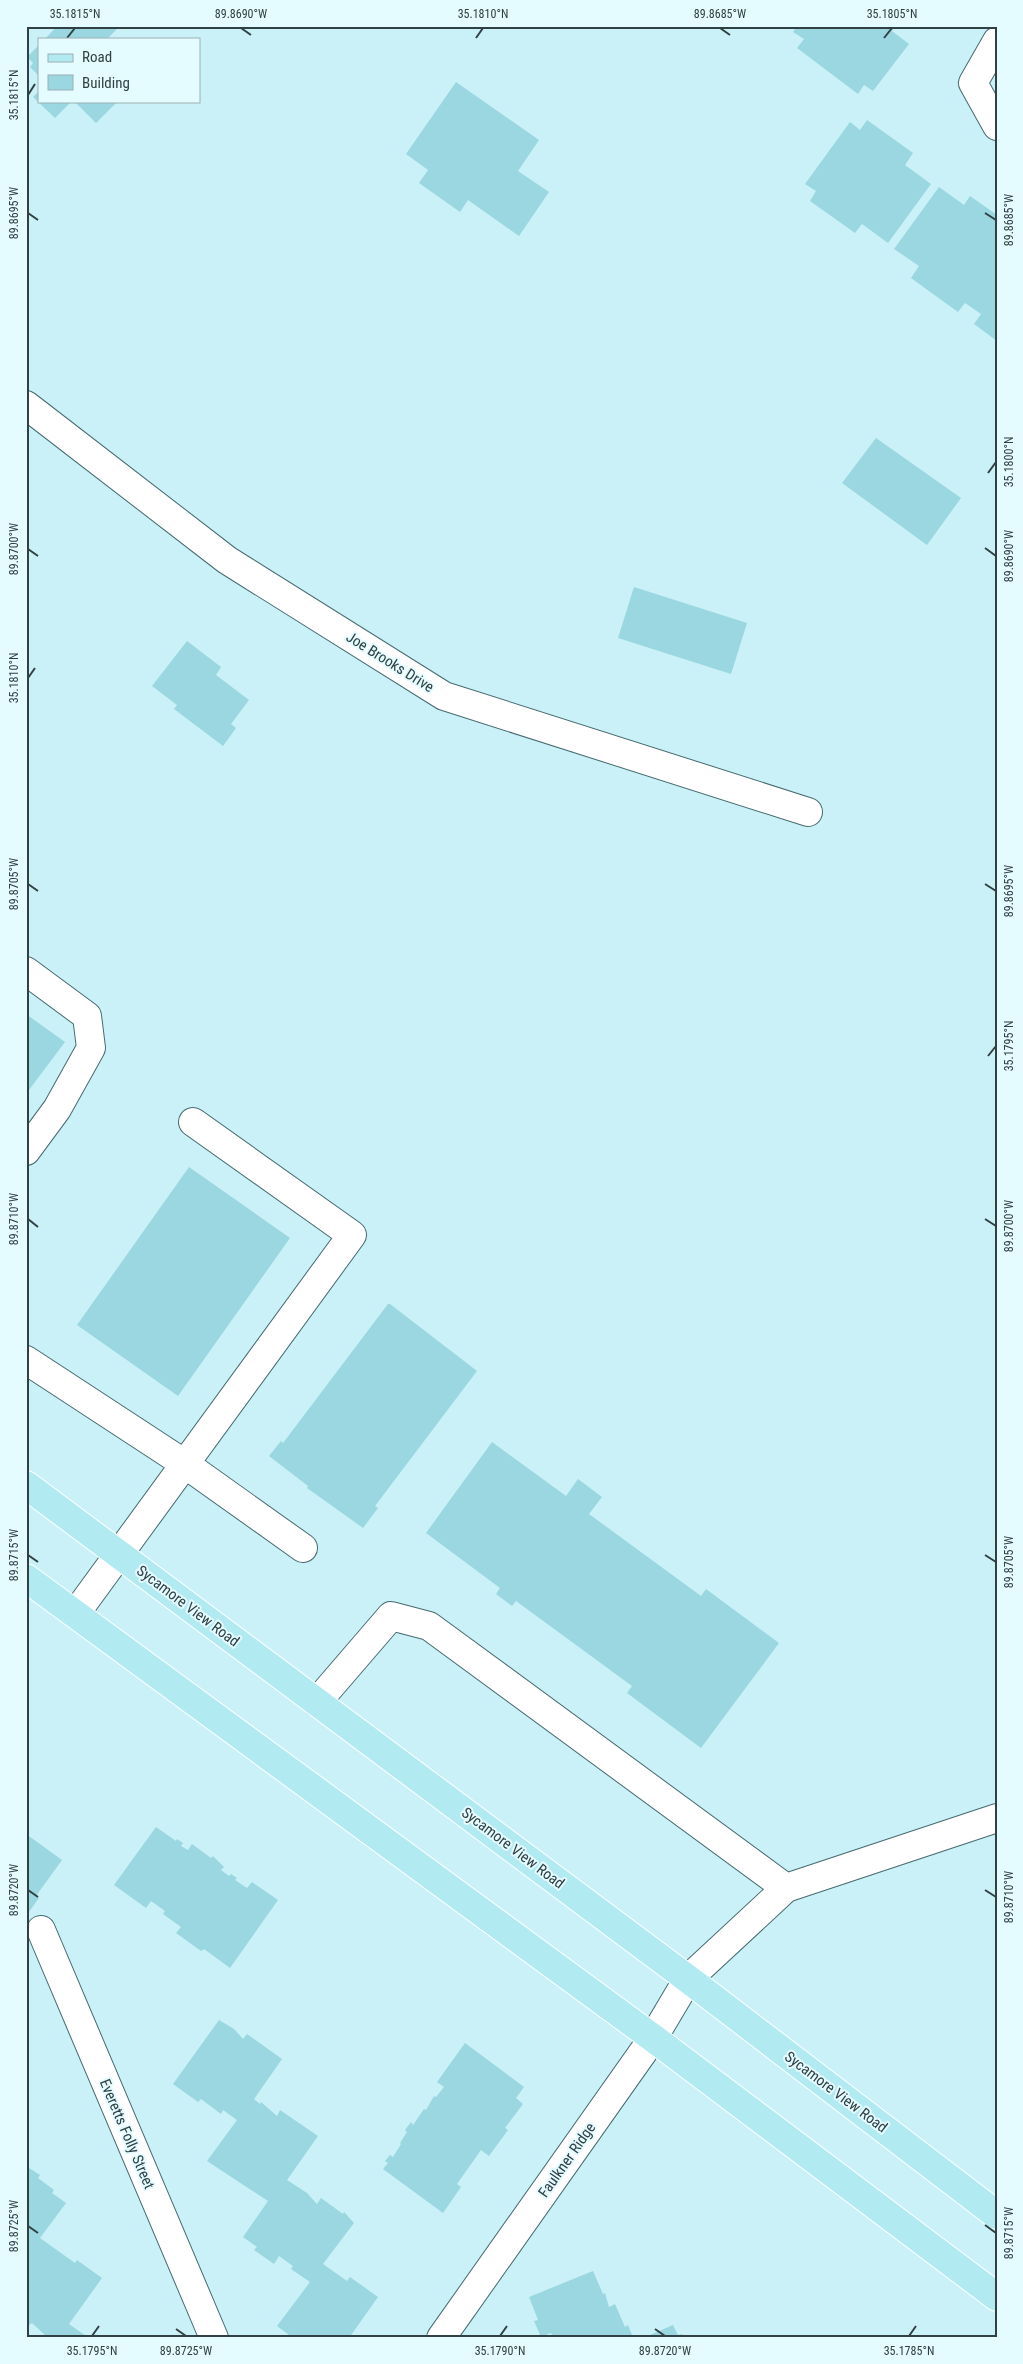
<svg xmlns="http://www.w3.org/2000/svg" width="1023" height="2364" font-family="'Roboto Condensed',sans-serif">
	<style>
		.building { fill: #9ad7e0 }
		.lines { fill: none; stroke-linecap: round; stroke-linejoin: round }
		.minor-casing { stroke: #466a6f; stroke-width: 30 }
		.major-casing { stroke: #fff; stroke-width: 30 }
		.minor { stroke: #fff; stroke-width: 28 }
		.major { stroke: #b2eaf2; stroke-width: 28 }
		.ticks { fill: none; stroke: #304043; stroke-width: 2 }
		.labels { text-anchor: middle; stroke-width: 4; stroke-linejoin: round; paint-order: stroke }
		.street-label { font-size: 15px; fill: #304043; stroke: #e4fbff }
		.neatline { fill: none; stroke: #304043; stroke-width: 2 }
		.ticks-label { font-size: 12px; text-anchor: middle; fill: #304043 }
	</style>
	<rect width="100%" height="100%" fill="#caf1f7"/>
	<path class="building" d="M57,26H65L67,28L70,26H120L107,39H45Z
		M797,26H895L892,31L909,44L873,91L864,85L858,94L797,48L804,39L793,32Z
		M39,45V76L30,67L33,63L27,57Z
		M456,82L539,140L518,171L549,192L519,236L468,200L460,212L419,183L428,170L406,154Z
		M39,91V101H72L55,118L33,97Z
		M74,101H118L96,123Z
		M867,120L913,153L905,165L931,184L888,243L862,224L855,233L810,201L816,191L805,184L850,122L860,130Z
		M939,187L964,205L970,196L997,215V341L974,324L981,314L965,303L958,312L911,278L919,266L894,249Z
		M876,438L961,498L927,545L842,483Z
		M634,587L747,623L731,674L618,638Z
		M187,641L221,667L216,675L249,700L231,724L236,728L223,746L174,709L177,705L152,686Z
		M26,1014L65,1042L26,1094Z
		M189,1167L290,1238L178,1396L77,1325Z
		M388,1304H390L477,1371L375,1506L378,1508L363,1528L307,1488L308,1486L269,1456L281,1441L283,1443Z
		M492,1442L566,1496L578,1479L602,1497L589,1514L701,1596L706,1589L779,1643L701,1748L627,1693L632,1686L516,1601L512,1606L496,1594L500,1588L426,1533Z
		M156,1827L176,1841L177,1839L183,1843L181,1846L188,1850L192,1844L211,1858L213,1856L224,1867L221,1870L229,1876L231,1874L237,1878L235,1880L247,1888L252,1882L278,1900L230,1968L204,1949L201,1951L176,1933L181,1927L163,1914L165,1911L151,1901L146,1908L114,1885Z
		M26,1834L62,1860L36,1896L39,1898L26,1916Z
		M219,2020L234,2029L243,2039L247,2034L282,2059L254,2099L260,2104L261,2102L277,2116L280,2110L318,2136L287,2180L307,2193L317,2204L321,2198L343,2214L344,2212L354,2223L323,2264L347,2281L350,2277L378,2297L349,2338H293L277,2326L310,2282L291,2269L293,2266L279,2256L274,2264L254,2250L257,2247L243,2237L268,2201L207,2161L237,2120L223,2110L221,2114L201,2099L198,2102L173,2084Z
		M465,2043L524,2087L516,2098L523,2104L505,2128L508,2130L489,2156L481,2150L457,2184L461,2187L443,2213L383,2169L388,2163L385,2161L390,2155L393,2157L401,2144L400,2143L407,2132L405,2130L411,2122L413,2125L424,2109L426,2110L434,2096L436,2097L444,2087L437,2082Z
		M26,2166L40,2175L38,2178L54,2190L52,2193L66,2203L40,2238L75,2263L77,2260L102,2278L69,2324L86,2336L85,2338H52L48,2335L47,2337L32,2323L26,2327Z
		M593,2271L603,2294L605,2293L609,2307L615,2304L625,2327L628,2325L632,2335L629,2336L630,2338H553L551,2333L541,2337L534,2321L538,2320L529,2297Z
		M673,2325L678,2335L682,2334L683,2338H643Z"/>
	<g class="lines">
		<g class="minor-casing">
			<path id="minor" d="M997,41L973,83L997,126
				M26,405L227,560L444,696L808,812
				M26,971L87,1016L91,1048L57,1109L26,1151
				M26,1360L185,1464L303,1548
				M76,1613L352,1235L193,1122
				M317,1702L391,1616L429,1626L786,1888
				M41,1930L214,2338
				M441,2338L653,2038L688,1979L786,1888L997,1818"/>
		</g>
		<g class="major-casing">
			<path id="major" d="M26,1485L688,1979L997,2215
				M26,1578L653,2038L997,2297"/>
		</g>
		<use href="#minor" class="minor"/>
		<use href="#major" class="major"/>
	</g>
	<path class="ticks" d="M241,28L251,35M720,28L730,35M67,38L75,28M476,38L483,28M884,38L892,28M28,95L35,84M28,213L38,220M985,213L996,220M988,473L996,462M985,548L996,556M28,549L38,556M28,678L35,668M28,884L38,891M985,884L996,891M988,1056L996,1046M28,1219L38,1227M985,1219L996,1226M28,1555L38,1562M985,1555L996,1562M28,1890L38,1897M985,1890L996,1897M985,2225L996,2233M28,2226L38,2233M176,2329L186,2336M655,2329L665,2336M92,2336L99,2326M500,2336L507,2326M909,2336L916,2326"/>
	<g class="labels">
		<g class="street-label">
			<text transform="translate(390 662) rotate(32)" y="5">Joe Brooks Drive</text>
			<text transform="translate(188 1606) rotate(37)" y="5">Sycamore View Road</text>
			<text transform="translate(513 1848) rotate(37)" y="5">Sycamore View Road</text>
			<text transform="translate(836 2092) rotate(37)" y="5">Sycamore View Road</text>
			<text transform="translate(127 2134) rotate(67)" y="5">Everetts Folly Street</text>
			<text transform="translate(567 2160) rotate(-55)" y="5">Faulkner Ridge</text>
		</g>
	</g>
	<rect width="1023" height="2364" fill="none" stroke="#e4fbff" stroke-width="55"/>
	<rect x="38" y="38" width="162" height="65" fill="#e4fbff" stroke="#9cb0b4"/>
	<rect x="48" y="54" width="25" height="8" fill="#b2eaf2" stroke="#9cb0b4"/>
	<text x="82" y="62" font-size="15" fill="#304043">Road</text>
	<rect x="48" y="75" width="25" height="15" fill="#9ad7e0" stroke="#9cb0b4"/>
	<text x="82" y="88" font-size="15" fill="#304043">Building</text>
	<rect x="28" y="28" width="968" height="2308" class="neatline"/>
	<g class="ticks-label">
		<text x="75" y="18">35.1815°N</text>
		<text x="241" y="18">89.8690°W</text>
		<text x="483" y="18">35.1810°N</text>
		<text x="720" y="18">89.8685°W</text>
		<text x="892" y="18">35.1805°N</text>
		<text transform="translate(14 95) rotate(-90)" y="4">35.1815°N</text>
		<text transform="translate(14 213) rotate(-90)" y="4">89.8695°W</text>
		<text transform="translate(1009 220) rotate(-90)" y="4">89.8685°W</text>
		<text transform="translate(1009 462) rotate(-90)" y="4">35.1800°N</text>
		<text transform="translate(14 549) rotate(-90)" y="4">89.8700°W</text>
		<text transform="translate(1009 556) rotate(-90)" y="4">89.8690°W</text>
		<text transform="translate(14 678) rotate(-90)" y="4">35.1810°N</text>
		<text transform="translate(14 884) rotate(-90)" y="4">89.8705°W</text>
		<text transform="translate(1009 891) rotate(-90)" y="4">89.8695°W</text>
		<text transform="translate(1009 1046) rotate(-90)" y="4">35.1795°N</text>
		<text transform="translate(14 1219) rotate(-90)" y="4">89.8710°W</text>
		<text transform="translate(1009 1226) rotate(-90)" y="4">89.8700°W</text>
		<text transform="translate(14 1555) rotate(-90)" y="4">89.8715°W</text>
		<text transform="translate(1009 1562) rotate(-90)" y="4">89.8705°W</text>
		<text transform="translate(14 1890) rotate(-90)" y="4">89.8720°W</text>
		<text transform="translate(1009 1897) rotate(-90)" y="4">89.8710°W</text>
		<text transform="translate(14 2226) rotate(-90)" y="4">89.8725°W</text>
		<text transform="translate(1009 2233) rotate(-90)" y="4">89.8715°W</text>
		<text x="92" y="2355">35.1795°N</text>
		<text x="186" y="2355">89.8725°W</text>
		<text x="500" y="2355">35.1790°N</text>
		<text x="665" y="2355">89.8720°W</text>
		<text x="909" y="2355">35.1785°N</text>
	</g>
</svg>
